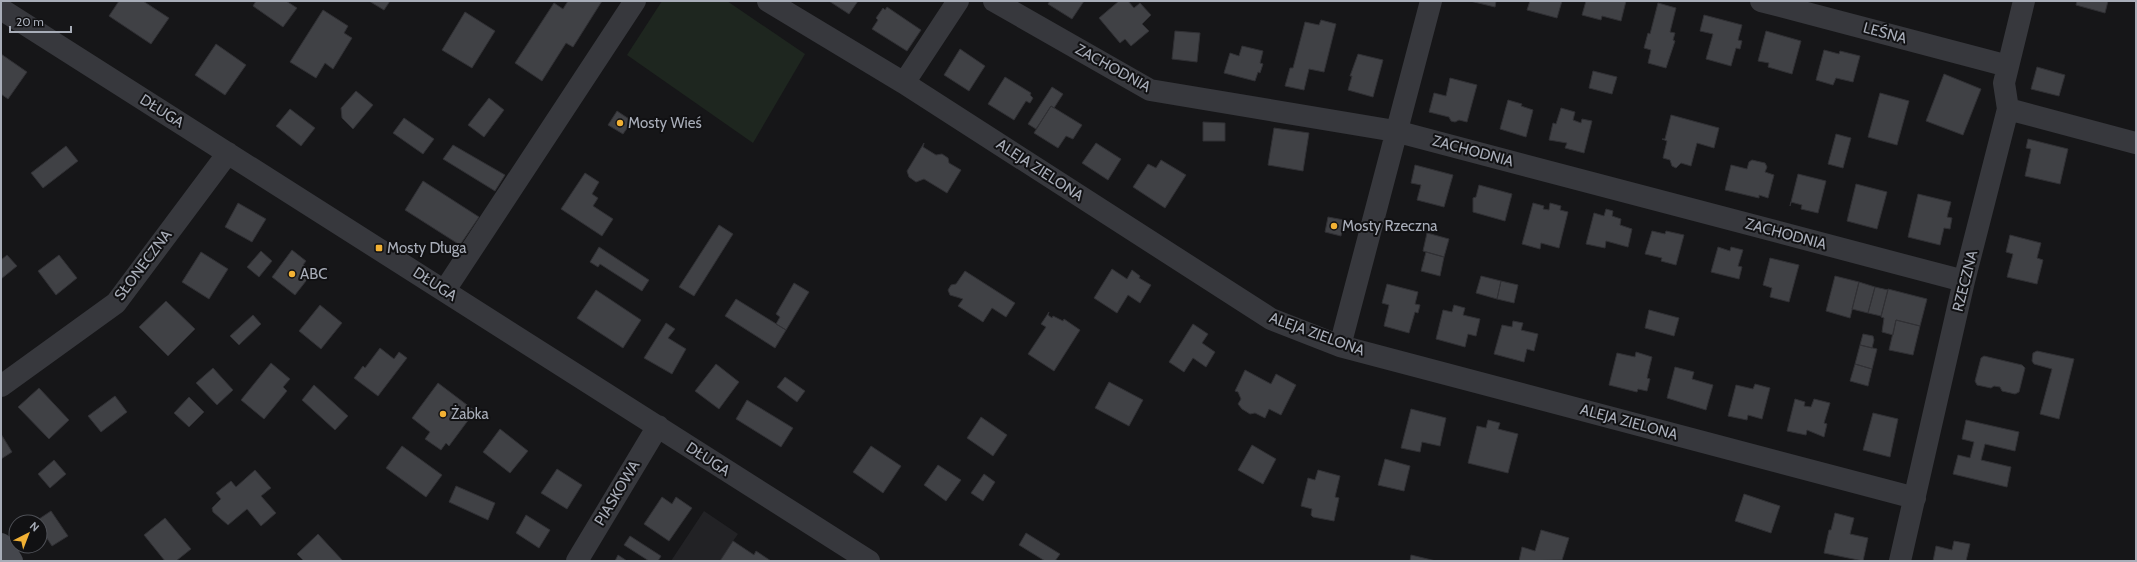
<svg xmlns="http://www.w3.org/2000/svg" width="2137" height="562" font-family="Cabin,sans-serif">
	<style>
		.built { fill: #222225 }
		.green { fill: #1e261f }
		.building { fill: #404145; stroke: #303034 }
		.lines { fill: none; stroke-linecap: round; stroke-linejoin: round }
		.minor { stroke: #37383d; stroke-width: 22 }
		.secondary { stroke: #45474d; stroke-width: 22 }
		.poi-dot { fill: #f2b134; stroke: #111113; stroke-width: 1.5 }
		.labels { text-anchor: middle; stroke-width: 4; stroke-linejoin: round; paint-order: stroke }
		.street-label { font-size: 15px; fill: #a8adb8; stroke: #111113 }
		.poi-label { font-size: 15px; fill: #a8adb8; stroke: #111113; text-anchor: start }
	</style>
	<rect width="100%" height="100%" fill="#161618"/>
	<path class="built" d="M704,511L738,534L733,541L754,555L756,551L771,561H671Z"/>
	<path class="green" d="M662,1H727L805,54L753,143L627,55Z"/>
	<path class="building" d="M119,1H143L169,18L151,44L109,16Z
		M256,1H286L297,8L283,27L253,6Z
		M369,1H390L384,10Z
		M568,1H602L573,47L566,43L542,81L515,63L554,3L563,9Z
		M829,1H858L849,14Z
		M1050,1H1084L1072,19L1048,4Z
		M1119,1H1128L1134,8L1140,3L1151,15L1142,24L1149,31L1131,46L1125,39L1120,43L1099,18Z
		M1470,1H1496L1495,7Z
		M1530,1H1562L1557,18L1527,10Z
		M1586,1H1626L1621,21L1602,16L1601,20L1582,15Z
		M2077,1H2108L2105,13L2076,5Z
		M1658,3L1676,8L1670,32L1675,33L1673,40L1675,41L1666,68L1648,63L1651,50L1644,48L1648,33L1650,34Z
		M887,7L921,30L907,51L872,29L878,20L876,18L883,8L885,10Z
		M323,10L348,26L344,33L352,38L333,69L325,63L316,78L290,62Z
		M465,12L495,31L472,68L442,50Z
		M1704,15L1742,25L1738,40L1742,41L1740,49L1736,48L1731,66L1706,59L1713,34L1700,31Z
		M1321,20L1336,24L1324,72L1309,69L1304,90L1285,86L1290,68H1293L1305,22L1319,25Z
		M1175,31L1200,33L1197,62L1172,59Z
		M1766,31L1801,41L1792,74L1768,67L1769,63L1758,61Z
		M216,44L246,65L225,95L195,75Z
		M1242,46L1263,51L1260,63L1263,64L1260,73L1258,72L1255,81L1224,73L1230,53L1239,56Z
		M960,49L985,66L969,91L944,75Z
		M1824,50L1839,54L1840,51L1860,56L1853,82L1836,78L1833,85L1816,80Z
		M1,54L27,72L8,99L1,94Z
		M1358,54L1383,60L1373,97L1348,90L1352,76H1350Z
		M2037,67L2065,75L2059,96L2031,89Z
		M1593,71L1617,77L1612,94L1589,88Z
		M1944,74L1981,89L1963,135L1926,121Z
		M1005,77L1031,93L1030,95L1033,98L1030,103L1026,101L1014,120L988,104Z
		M1450,78L1477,85L1467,122L1459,120L1455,122L1451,121L1449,117L1429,112L1434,93L1446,96Z
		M1052,87L1063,94L1054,108L1051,106L1036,129L1028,124Z
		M356,91L373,105L353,129L342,118L341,108Z
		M1880,93L1909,101L1897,145L1868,137Z
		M489,98L504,110L484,137L468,125Z
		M1508,100L1522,104L1521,106L1533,110L1526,137L1500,129Z
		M1051,106L1082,125L1073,139L1066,136L1058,148L1034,133Z
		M1561,108L1575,112L1573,120L1581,123L1582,119L1592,121L1584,153L1565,148L1567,143L1549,140L1553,123L1556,124Z
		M290,109L315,128L301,146L276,126Z
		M617,111L632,121L623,134L608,125Z
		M1671,115L1719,128L1714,148L1697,143L1691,166L1681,163L1676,168L1672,166L1670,160L1663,158L1667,141L1662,139H1665Z
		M404,118L434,139L423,154L393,133Z
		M1203,122L1225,123V141H1203Z
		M1274,128L1309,133L1303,171L1268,165Z
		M1836,134L1851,138L1843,168L1828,164Z
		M2028,139L2068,149L2060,184L2025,176L2031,149L2026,148Z
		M924,143L923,147L936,155L942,154L948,158L949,163L961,170L947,193L924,179L916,182L909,177L907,171Z
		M1096,143L1121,159L1108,180L1082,163Z
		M453,145L505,175L495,191L443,159Z
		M66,146L78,161L43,188L31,173Z
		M1161,160L1186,175L1165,208L1133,187L1148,164L1156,168Z
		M1752,160L1765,163L1767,167L1765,172L1774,175L1768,198L1759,195V198L1725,190L1731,165L1747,169L1749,162Z
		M1415,165L1453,175L1444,207L1417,200L1421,185L1411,183Z
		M585,173L599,182L592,194L598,198L593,206L613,219L602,236L561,209Z
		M1798,174L1826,181L1818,213L1801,209L1802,205L1791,202L1790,206Z
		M423,181L479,217L460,245L405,210Z
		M1856,184L1887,192L1877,229L1847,221Z
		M1479,185L1512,194L1505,221L1473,212V198L1476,197Z
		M1918,194L1951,202L1947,217L1952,218L1950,229L1944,228L1940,245L1908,237Z
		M238,203L266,219L252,242L225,227Z
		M1533,203L1544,206L1543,209L1549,210L1550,203L1561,206L1560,210L1568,212L1559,248L1541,243L1540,249L1522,244Z
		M1606,209L1613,211L1612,216L1621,219L1620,225L1632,229L1628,247L1606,241L1605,248L1586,244L1594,213L1604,216Z
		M1328,217L1344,220L1341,236L1325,232Z
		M719,225L733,234L694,296L679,287Z
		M1652,231L1665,234L1666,231L1684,235L1676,265L1661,261L1662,258L1645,254Z
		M1427,233L1449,239L1444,257L1423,251Z
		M2010,235L2041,243L2037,258L2043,260L2037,284L2007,277L2013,254L2006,252Z
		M599,247L649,280L642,291L600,264L598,267L590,262Z
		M1718,247L1730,251L1731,247L1743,250L1738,266L1742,267L1739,279L1711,272Z
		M292,250L306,261L303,265L313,272L295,295L272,277Z
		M261,251L272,261L259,277L247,267Z
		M201,252L228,269L209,299L182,282Z
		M1426,252L1444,257L1440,276L1421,271Z
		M7,255L17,266L1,279V260Z
		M59,255L77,278L56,295L38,271Z
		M1770,258L1799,265L1789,302L1770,297L1772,288L1763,285Z
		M1112,269L1127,279L1132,270L1140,276L1139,278L1151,285L1140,303L1128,295L1117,313L1094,298Z
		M965,271L1015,303L1006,317L992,308L983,322L958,306L963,299L950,295L948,290L951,285L956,284Z
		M1481,276L1501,281L1497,299L1476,293Z
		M1835,276L1859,282L1850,318L1826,311Z
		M1501,281L1518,285L1514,303L1497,299Z
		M1859,282L1875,287L1868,313L1852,309Z
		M794,283L809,292L786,330L776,324L780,317L776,314Z
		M1387,284L1418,292L1415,304L1420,305L1418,313L1415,312L1409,333L1384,326L1389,305L1382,303Z
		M1875,287L1888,290L1881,316L1868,313Z
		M1888,289L1927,299L1920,326L1896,320L1893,335L1882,332L1884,318L1881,317Z
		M596,290L641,320L623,348L577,318Z
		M736,299L786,330L775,348L725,316Z
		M166,301L195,329L168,356L139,327Z
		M320,305L342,323L321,349L299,331Z
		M1454,305L1465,308L1463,315L1480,319L1476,336L1468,334L1465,347L1436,339L1443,310L1452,312Z
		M1649,310L1679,318L1674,336L1645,328Z
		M1049,312L1048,315L1052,318L1053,316L1063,321L1064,319L1080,330L1054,371L1028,354L1046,327L1041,324Z
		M253,315L261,324L239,345L230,336Z
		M1896,320L1920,326L1913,355L1889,350Z
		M1513,321L1523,323L1521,330L1538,334L1534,351L1527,349L1524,362L1494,354L1502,325L1512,327Z
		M666,323L675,329L668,338L686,349L672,374L644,358Z
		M1193,324L1208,334L1202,343L1215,352L1206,367L1193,358L1184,372L1169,362Z
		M1863,334L1873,336L1874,340L1872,348L1860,345Z
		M1860,345L1877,349L1872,369L1855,364Z
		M380,348L394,359L399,352L407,358L378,396L354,378L363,366L365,368Z
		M2037,351L2074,359L2059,419L2040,414L2052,369L2034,364L2032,361L2033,353Z
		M1636,352L1652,357L1647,378L1650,379L1647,391L1638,389L1637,392L1609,385L1617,353L1635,357Z
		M1984,356L2022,365L2025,368L2019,392L2015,394L2002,391L2000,387L1994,386L1991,388L1977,385L1975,381L1981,358Z
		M271,363L290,379L283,387L287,391L264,419L241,400Z
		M716,364L739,382L719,409L695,391Z
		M1855,364L1872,369L1868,386L1850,381Z
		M1675,367L1694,372L1692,379L1713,385L1706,410L1667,398Z
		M213,368L233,390L217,405L196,383Z
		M1245,370L1271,384L1276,374L1296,385L1281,415L1269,409L1265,418L1255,413L1250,414L1242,409L1238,404L1241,399L1238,392L1235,391Z
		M785,377L805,391L797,402L777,387Z
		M1109,382L1143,400L1129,426L1095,408Z
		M438,383L475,411L449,446L446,443L441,450L425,439L430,432L412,418Z
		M1755,384L1770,388L1762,419L1748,415L1747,420L1728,416L1736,385L1753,389Z
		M314,385L348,416L335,430L302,400Z
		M39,388L69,420L49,439L18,407Z
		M115,396L127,412L101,432L88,416Z
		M189,397L204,412L189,427L174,413Z
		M1795,399L1805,402L1804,406L1811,407L1814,399L1830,403L1824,423L1827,424L1824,437L1807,430L1806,435L1787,431Z
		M747,400L793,428L781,447L736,419Z
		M1411,409L1446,418L1440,446L1422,442L1420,452L1401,448Z
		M1873,413L1898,419L1890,457L1863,450Z
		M981,417L1007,435L993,456L967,438Z
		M1488,420L1500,423L1498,429L1518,434L1508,473L1468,463L1477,426L1486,428Z
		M1966,420L2019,432L2015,451L1985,444L1981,460L2011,467L2007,487L1953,474L1958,455L1970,458L1974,442L1962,439Z
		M500,429L528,451L510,473L483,452Z
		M1,434L12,452L1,459Z
		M1252,445L1276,459L1263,484L1238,470Z
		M402,446L442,475L426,497L386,468Z
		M871,446L901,466L883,493L853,472Z
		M1385,459L1410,466L1404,491L1378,485Z
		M54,460L66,474L50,488L38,474Z
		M938,465L961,480L946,501L924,485Z
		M557,469L582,485L567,509L541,493Z
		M255,470L271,488L261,496L276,513L261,526L247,509L228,525L213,512L212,508L221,499L216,493L231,481L236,487Z
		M1318,470L1340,476L1335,497L1339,498L1334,521L1313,517L1311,515L1312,509L1301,506L1308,478L1315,480Z
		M984,474L995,482L983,501L971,493Z
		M456,486L495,503L488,520L449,502Z
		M1744,494L1780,506L1771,533L1735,521Z
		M662,497L672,504L676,497L692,508L669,541L644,524Z
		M51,511L68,536L52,546L40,528V522L36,521Z
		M1835,513L1854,518L1850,534L1868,538L1863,561L1824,553L1829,530H1831Z
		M526,515L550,530L539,548L516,533Z
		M165,518L191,549L176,561H165L144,535Z
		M1541,530L1569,538L1562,560L1519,561L1522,547L1535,551Z
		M1026,533L1060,554L1055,561H1045L1019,545Z
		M318,534L343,561H304L297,554Z
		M630,536L661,556L658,561H649L624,545Z
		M733,541L754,555L756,551L771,561H720Z
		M1954,541L1970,544L1966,561H1933L1936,546L1952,550Z
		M618,555L627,561H615Z
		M1411,555L1436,561H1410Z"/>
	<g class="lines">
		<path class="minor" d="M768,1L904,83L1271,319L1340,346L1915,498
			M994,1L1150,90L1395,131L1964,281
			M1761,1L2008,66
			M1,9L869,561
			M904,83L958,1
			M2008,109L2136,143
			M445,290L635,1
			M1340,346L1431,1
			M1,386L116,303L228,153
			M577,561L658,426
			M1900,561L1964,281L2008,109L2004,83L2024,1"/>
		<path class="secondary" d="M1,544L12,561"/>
	</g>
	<g class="poi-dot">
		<circle cx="620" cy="123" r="4"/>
		<circle cx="1334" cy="226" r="4"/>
		<rect x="375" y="244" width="8" height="8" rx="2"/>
		<circle cx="292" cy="274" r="4"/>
		<circle cx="443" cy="414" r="4"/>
	</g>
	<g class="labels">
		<g class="street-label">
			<text transform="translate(1885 33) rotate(15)" y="5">LEŚNA</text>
			<text transform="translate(1113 68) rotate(29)" y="5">ZACHODNIA</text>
			<text transform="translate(162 111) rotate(32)" y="5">DŁUGA</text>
			<text transform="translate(1473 151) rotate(15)" y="5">ZACHODNIA</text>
			<text transform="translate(1040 170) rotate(33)" y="5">ALEJA ZIELONA</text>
			<text transform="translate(1786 234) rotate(15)" y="5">ZACHODNIA</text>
			<text transform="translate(143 265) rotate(-53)" y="5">SŁONECZNA</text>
			<text transform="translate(1965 281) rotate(-76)" y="5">RZECZNA</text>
			<text transform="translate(435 284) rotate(33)" y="5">DŁUGA</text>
			<text transform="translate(1317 334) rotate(20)" y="5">ALEJA ZIELONA</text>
			<text transform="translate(1629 422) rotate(15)" y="5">ALEJA ZIELONA</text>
			<text transform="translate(708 459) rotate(33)" y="5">DŁUGA</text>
			<text transform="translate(617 493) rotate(-59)" y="5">PIASKOWA</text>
		</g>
		<g class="poi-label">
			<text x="628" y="128">Mosty Wieś</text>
			<text x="1342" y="231">Mosty Rzeczna</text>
			<text x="387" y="253">Mosty Długa</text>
			<text x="300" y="279">ABC</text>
			<text x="451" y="419">Żabka</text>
		</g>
	</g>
	<rect width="2137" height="562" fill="none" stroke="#a8adb8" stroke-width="4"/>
	<g transform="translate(28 534) rotate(42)"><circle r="19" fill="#111113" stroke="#4d4f55"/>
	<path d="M0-3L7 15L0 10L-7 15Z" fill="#f2b134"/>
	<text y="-6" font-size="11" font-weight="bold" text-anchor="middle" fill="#a8adb8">N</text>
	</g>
	<path d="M10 26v6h61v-6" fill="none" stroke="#a8adb8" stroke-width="2"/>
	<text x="16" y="26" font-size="12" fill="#a8adb8" stroke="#111113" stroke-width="3" paint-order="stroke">20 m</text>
</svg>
